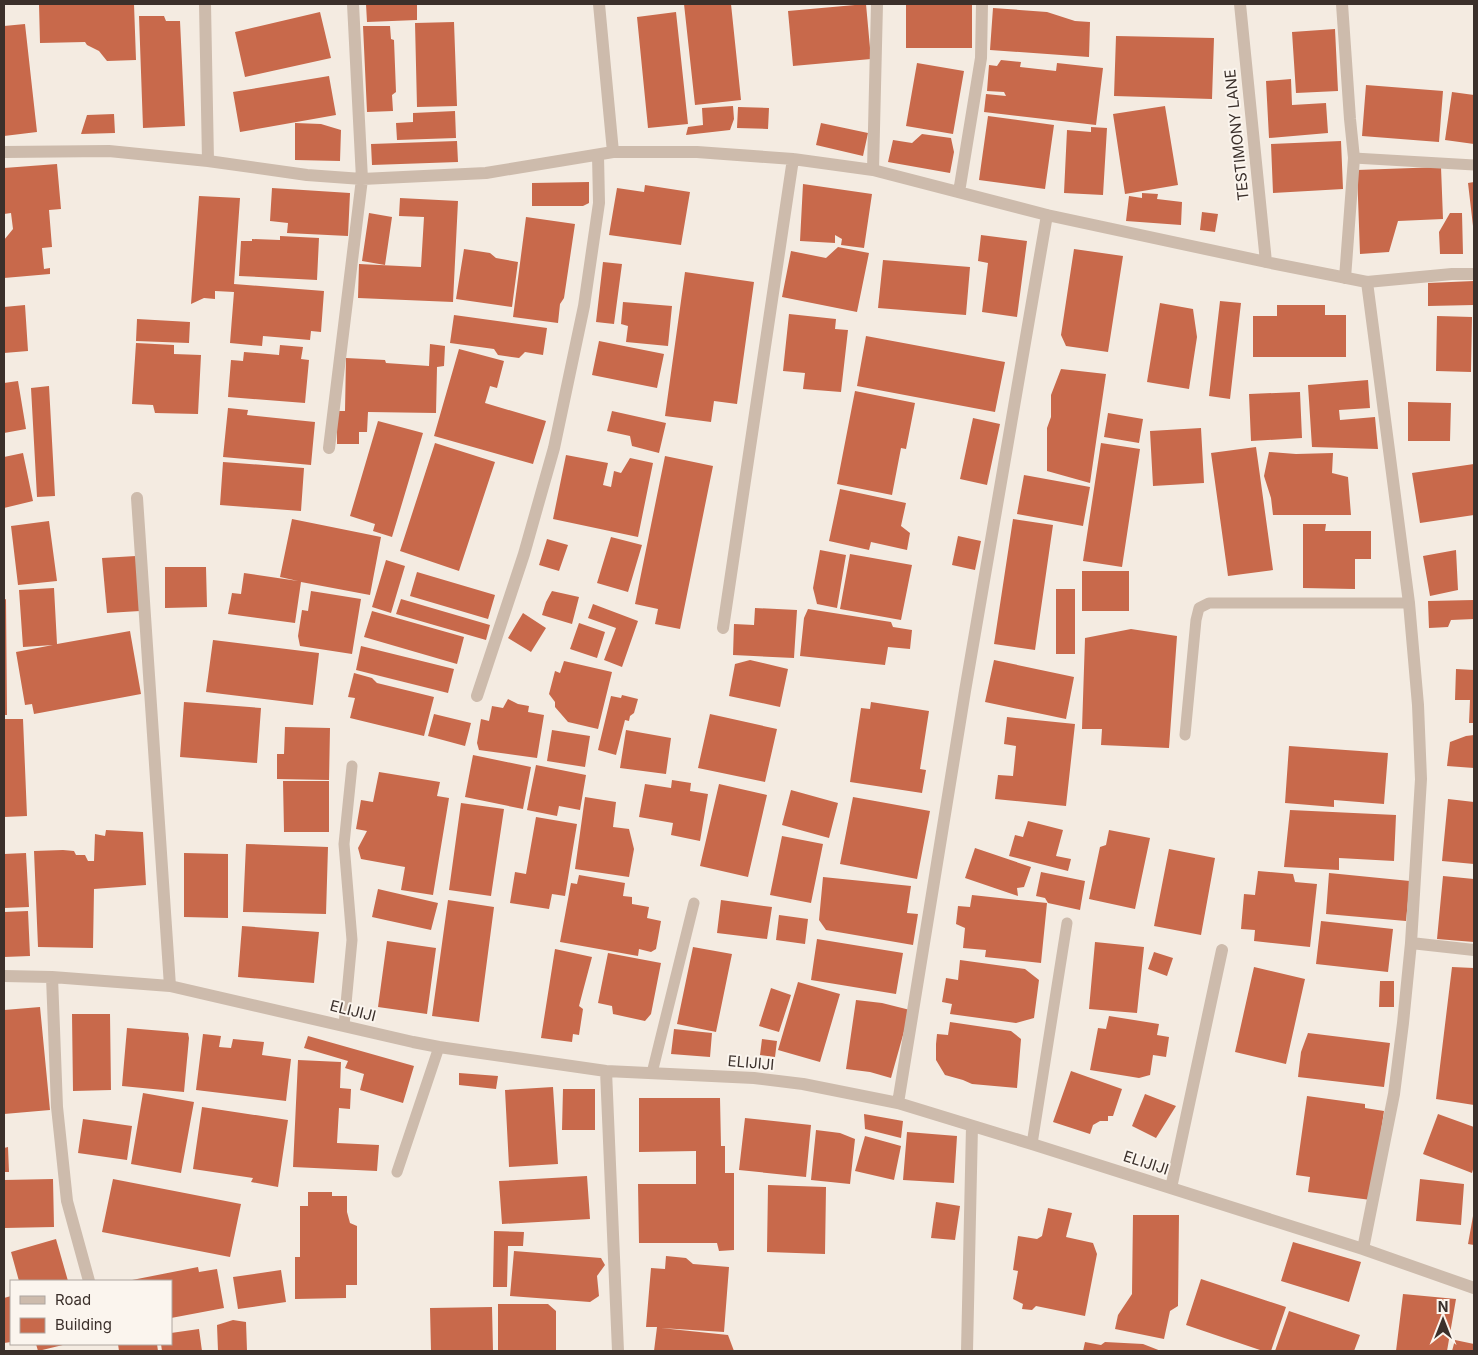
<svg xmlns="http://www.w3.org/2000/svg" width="1478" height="1355" font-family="Inter,sans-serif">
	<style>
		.building { fill: #c8694b }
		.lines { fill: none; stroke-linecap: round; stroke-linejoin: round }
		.lane { stroke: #cdbbac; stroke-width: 11 }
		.street { stroke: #cdbbac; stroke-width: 12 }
		.labels { text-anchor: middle; stroke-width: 4; stroke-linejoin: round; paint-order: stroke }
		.street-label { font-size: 15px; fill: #3b302b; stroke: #fbf5ee }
	</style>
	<rect width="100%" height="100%" fill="#f4ebe1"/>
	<path class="building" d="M39,4H134L136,60L107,61L99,51L87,45L85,42L40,43Z
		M366,4H417V20L367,22Z
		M684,4H731L741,100L695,105Z
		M866,4L871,59L793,66L788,11Z
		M906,4H972V48H906Z
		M993,8L1047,12L1075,21L1090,22L1089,57L990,50Z
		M320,12L331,58L245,77L235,32Z
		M676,12L688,124L648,128L637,17Z
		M139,16H164L166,21H180L185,126L143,128Z
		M454,22L457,106L417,107L415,23Z
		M25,24L37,132L4,136V26Z
		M363,26H390L391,39L394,40L396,92L392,95L393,111L367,112Z
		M1335,29L1338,91L1296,93L1292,32Z
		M1116,36L1214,38L1212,99L1114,96Z
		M1001,60L1021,62L1020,67L1056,71L1057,63L1103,68L1096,125L984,112L986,94L1006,96L1004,92L987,91L989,65L997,66Z
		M917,63L964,71L953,134L906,126Z
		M329,76L336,115L240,132L233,92Z
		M1291,79L1292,105L1326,103L1328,133L1269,138L1266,81Z
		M1366,85L1443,91L1439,142L1362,136Z
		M1452,92L1474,95V144L1445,140Z
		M733,106L734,119L730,130L686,135L688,127L703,125L702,108Z
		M1165,106L1178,185L1125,194L1113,114Z
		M738,107L769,108L768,129L737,128Z
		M455,111L456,138L397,140L396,123L413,122V113Z
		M114,114L115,133L81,134L87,115Z
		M988,116L1054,125L1045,189L979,180Z
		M295,123L321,124L341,130L340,161L295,160Z
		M821,123L868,133L863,156L816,145Z
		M1091,127L1107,128L1103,195L1064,193L1067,130L1091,132Z
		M922,134L951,138L954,152L950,173L888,162L893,140L912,143Z
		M457,141L458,162L372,165L371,144Z
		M1341,141L1343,189L1273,193L1271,144Z
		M57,164L61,209L49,210L52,247L42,248L44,269L50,268V274L4,278V240L13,229L11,213L4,214V168Z
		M1441,167L1443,219L1398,221L1389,252L1360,254L1357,170Z
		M589,182V203L583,206H532V183Z
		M1474,182V226H1473L1468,183Z
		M803,184L872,194L864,248L841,245L842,239L835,235V243L800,241Z
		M645,185L690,192L681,245L609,235L617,188L644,192Z
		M272,188L350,193L348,236L287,233L288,223L270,221Z
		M1142,193L1158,194L1157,199L1182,202L1181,225L1126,221L1129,196L1142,198Z
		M199,196L240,198L234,284L324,291L321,332L311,331L310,340L263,336L262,346L230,343L234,292L215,291V299L204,298L191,304Z
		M400,198L458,201L453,302L358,298L359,264L421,267L424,217L399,216Z
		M1202,212L1218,214L1215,232L1200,230Z
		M369,213L392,217L385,265L362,261Z
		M1450,213H1462L1463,254H1440L1439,232Z
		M526,217L575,224L564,298L560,304L558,323L513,317Z
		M981,235L1027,241L1017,317L982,312L988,263L978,261Z
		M280,236L319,238L317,280L239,276L241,241H252V239L280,240Z
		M838,247L869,253L857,312L782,297L791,251L826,258Z
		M464,249L490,253L496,258L518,262L512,307L456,299Z
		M1074,249L1123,256L1108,352L1066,346L1061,335Z
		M883,260L970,267L966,315L878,308Z
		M603,262L622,264L614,324L596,322Z
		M685,272L754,282L737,404L714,401L711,422L665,416Z
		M1474,281V305L1428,306V283Z
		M1220,301L1241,303L1230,399L1209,396Z
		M623,302L672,306L668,346L626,342L628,326L621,324Z
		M1160,303L1193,309L1197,337L1189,389L1147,382Z
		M25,305L28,351L4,353V307Z
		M1277,305H1325V315H1346V357H1253V316H1277Z
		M789,314L836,319L835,329L848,330L841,392L803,389L805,373L783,371Z
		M454,315L547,328L543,355L525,352L519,358L498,355L494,349L450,343Z
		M1437,316L1472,317L1471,372L1436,371Z
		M137,319L190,322L189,343L136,341Z
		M866,336L1005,362L995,412L857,386Z
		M599,341L664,354L657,388L592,375Z
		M136,343L174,345V354L201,355L198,414L155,413L153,405L132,404Z
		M430,344L445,346L444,366L437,367L436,413L368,412L367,432H359V444H337V411H345L346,358L385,360L386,363L429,366Z
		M280,345L303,347L301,359L309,360L305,403L228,397L231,360L243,361L244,352L279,355Z
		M459,349L504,361L497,388L490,386L485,403L546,421L533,464L434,436Z
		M1061,369L1106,374L1090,483L1047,471V428L1051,417V395Z
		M1368,380L1370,408L1339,410L1340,420L1375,417L1378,449L1312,447L1308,385Z
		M18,381L26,429L4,433V383Z
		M49,386L55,496L37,497L31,388Z
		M855,391L915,403L906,449L901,448L892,495L837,484Z
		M1300,392L1302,438L1251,441L1249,394Z
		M1408,402L1451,403L1450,441H1408Z
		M228,408L248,410L247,415L315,422L311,465L223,457Z
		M612,411L666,423L659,453L632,446L630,436L607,431Z
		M1108,413L1143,419L1139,443L1104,437Z
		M973,418L1000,424L987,485L960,479Z
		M378,421L423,433L392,537L373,531L375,524L350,516Z
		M1201,428L1204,483L1153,486L1150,431Z
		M435,443L495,462L459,571L400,551Z
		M1101,443L1140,449L1122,567L1083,561Z
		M1256,447L1273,570L1228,576L1211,453Z
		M1269,452L1296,454L1333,453L1332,473L1348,477L1351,515H1273L1271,498L1264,476Z
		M23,453L33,501L4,508V457Z
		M566,455L608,463L603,485L611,487L614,471L621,473L630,458L653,463L638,537L553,519Z
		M665,456L713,466L680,629L655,624L658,609L635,604Z
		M223,462L304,468L301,511L220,505Z
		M1474,464V515L1420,523L1412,473Z
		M1024,475L1090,487L1083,526L1017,514Z
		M840,489L906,503L901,526L910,533L907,550L871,542L869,550L829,541Z
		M292,519L381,537L370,595L301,582L295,623L228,614L232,593L241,594L244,573L298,581L280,577Z
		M1013,519L1053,525L1035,650L994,644Z
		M49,521L57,581L18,585L11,526Z
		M1303,524H1326L1325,531H1371V559H1355V589L1303,588Z
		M958,536L981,541L975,570L952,565Z
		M611,537L642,545L628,592L597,583Z
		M547,539L568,545L559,571L539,565Z
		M820,550L846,555L837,608L817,604L813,588Z
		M1456,550L1458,590L1430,596L1423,556Z
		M850,554L912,565L901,620L840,609Z
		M136,556L140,611L107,613L102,558Z
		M386,560L405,566L391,613L372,607Z
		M165,567H206L207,607L165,608Z
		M1082,571H1129V611H1082Z
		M417,572L495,595L488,619L410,596Z
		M54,588L57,644L130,631L141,694L34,714L32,704L25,705L16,652L53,645L23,647L19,590Z
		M1056,589H1075V654H1056Z
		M311,591L361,599L352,654L300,646L298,636L302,610L308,611Z
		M552,591L579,597L572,624L542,615L546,602Z
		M6,599L7,715H4V600Z
		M401,599L490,625L486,640L396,614Z
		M1474,600V619L1451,620L1448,627L1429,628L1428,601Z
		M593,604L638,621L622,667L604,660L616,628L588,618Z
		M755,608L797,610L794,658L733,655L734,624L754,625Z
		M808,609L891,622L893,627L912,630L910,649L888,647L885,665L800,656L804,618Z
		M372,611L464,637L457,664L364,637Z
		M523,613L546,628L531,652L508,638Z
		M579,623L605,632L597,658L570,649Z
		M1131,629L1177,636L1169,748L1101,745L1102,729H1082L1085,638Z
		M213,640L319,653L313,705L206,692Z
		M361,646L454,669L448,693L356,670Z
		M750,660L788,669L780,707L729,696L735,664Z
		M994,660L1074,677L1066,719L985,702Z
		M564,661L612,672L598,729L568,722L555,707V702L549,694L555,671L560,673Z
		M1456,669L1474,670V723H1469L1470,700H1455Z
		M354,673L372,678L377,683L434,697L424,736L350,718L355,698L348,697Z
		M622,695L638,699L634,713L630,716L629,721L625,720L616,755L598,750L611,696L621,698Z
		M508,699L518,704L529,706L528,712L544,715L537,758L479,750L477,743L481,719L489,721L492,706L503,708Z
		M184,702L261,708L257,763L180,757Z
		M871,702L929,711L920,769L926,770L922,793L850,782L861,708L870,709Z
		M434,714L471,723L465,746L428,736Z
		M710,714L777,729L765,782L698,768Z
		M1007,717L1075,724L1066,806L995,799L998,775L1013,776L1016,746L1004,744Z
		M4,719H23L27,816L4,817Z
		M285,727L330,728L329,780L277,779V754H284Z
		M552,730L590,736L585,767L547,761Z
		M626,730L671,738L666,774L620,768Z
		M1474,735V768L1447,766L1450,742L1466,736Z
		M1289,746L1388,753L1384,804L1334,800V807L1285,803Z
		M473,755L531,767L523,809L465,797Z
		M536,765L586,775L580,810L559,806L557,816L527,810Z
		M379,772L440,782L437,796L449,798L433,895L401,890L405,867L361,859L358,848L367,831L356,829L361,800L373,802Z
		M672,780L691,783L690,791L708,794L700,841L671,835L673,823L639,817L645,784L671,788Z
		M283,781H329V832H284Z
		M719,784L767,795L748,877L700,866Z
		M791,790L838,803L829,838L782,825Z
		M585,797L616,802L613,827L629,829L634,849L629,877L575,869Z
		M853,797L930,811L917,879L840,864Z
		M1448,799L1474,802V864L1442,861Z
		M461,803L504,809L491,896L449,890Z
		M1290,810L1396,815L1394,861L1339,858V870L1284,867Z
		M536,817L577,824L565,896L552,894L549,909L510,903L515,872L526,874Z
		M1028,821L1063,830L1056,856L1071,859L1068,871L1009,856L1015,835L1023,837Z
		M106,830L143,832L146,885L94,889L93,948L38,947L34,851L63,850L74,851L76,855H85L88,861H94L95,834L105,836Z
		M1109,830L1150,838L1135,909L1089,899L1100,847L1106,845Z
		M782,836L823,844L811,903L770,895Z
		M246,844L328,847L326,914L243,912Z
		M975,848L1031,867L1024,887L1017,888L1018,896L965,878Z
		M1169,849L1215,858L1201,935L1154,926Z
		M26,853L29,907L4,908V854Z
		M184,853L228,854V918L184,917Z
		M1258,871L1293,874L1295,882L1317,884L1310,947L1254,941L1255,930L1241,929L1244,894L1255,895Z
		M1041,872L1085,881L1080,910L1048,903L1045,898L1036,896Z
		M1329,873L1410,881L1406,921L1326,914Z
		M579,875L625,883L623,896L632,897V904L649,907L647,918L661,921L656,949L651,952L639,949L638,956L560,942L571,883L577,884Z
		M1443,876L1474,879V942L1437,939Z
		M823,877L911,886L907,913L918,914L913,945L826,930L819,920Z
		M378,889L438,903L431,930L372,917Z
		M972,895L1047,903L1041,963L985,957L986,950L963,948L965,928L956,924L958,906L970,907Z
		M448,900L494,907L479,1022L432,1016Z
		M721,900L772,907L767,939L717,933Z
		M28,911L30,956L4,957V912Z
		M779,915L808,919L805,944L776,940Z
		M1321,921L1393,929L1388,972L1316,964Z
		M242,926L319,932L314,983L238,977Z
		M817,939L903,953L896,994L811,980Z
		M387,941L436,948L427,1014L378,1007Z
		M1095,942L1144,947L1137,1013L1089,1009Z
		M693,947L732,954L716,1032L677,1024Z
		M555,949L592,957L579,1006L583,1009L579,1035L573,1034L572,1042L541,1038Z
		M1154,952L1173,958L1167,976L1148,969Z
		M608,953L661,963L651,1014L645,1021L613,1014L612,1006L598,1003Z
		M960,960L1025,969L1039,980L1034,1018L1016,1023L950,1014L952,1004L942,1002L946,978L958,980Z
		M1254,967L1305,979L1286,1064L1235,1052Z
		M1452,967L1474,968V1105L1436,1099Z
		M1380,981H1394V1007H1379Z
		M798,982L840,994L820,1062L778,1050Z
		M771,988L791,995L779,1032L759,1026Z
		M856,1000L882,1003L910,1010L891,1078L870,1072L846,1069Z
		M40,1007L50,1110L4,1114V1010Z
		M72,1014H110L111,1090L73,1091Z
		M1109,1016L1159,1024L1157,1035L1169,1037L1166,1057L1153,1055L1150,1075L1139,1078L1090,1070L1098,1028L1106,1029Z
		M950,1022L1011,1031L1021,1039L1017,1088L972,1084L963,1080L945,1075L936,1060V1044L937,1034L948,1035Z
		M127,1028L188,1033L189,1038L184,1092L122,1086Z
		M674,1029L712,1033L710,1057L671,1054Z
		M1308,1033L1390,1043L1384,1087L1298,1077L1301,1052Z
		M203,1034L221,1036L219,1047L231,1048L233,1039L264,1042L262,1055L291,1059L286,1101L196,1090Z
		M308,1036L414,1066L403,1103L360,1090L364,1074L345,1068L348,1061L304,1048Z
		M762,1039L777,1041L775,1057L760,1055Z
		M298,1060L341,1062L340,1088L351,1089L350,1109L339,1108L337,1143L379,1145L377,1171L293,1167Z
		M1071,1071L1122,1089L1113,1116H1108V1121H1100L1093,1125L1090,1134L1053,1122Z
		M459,1073L498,1076L496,1089L459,1085Z
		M553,1087L558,1164L509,1167L505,1090Z
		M563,1089H595V1130H562Z
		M143,1093L194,1102L181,1173L131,1164Z
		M1145,1094L1176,1106L1156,1138L1132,1126Z
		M1307,1096L1365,1104V1108L1384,1111L1371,1200L1308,1192L1310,1177L1296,1175Z
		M639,1098H720L721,1146H725V1173H734V1250L719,1251L717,1243H639L638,1184H696V1151L639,1152Z
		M202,1107L288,1120L278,1187L251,1182L253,1178L193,1169Z
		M864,1114L903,1121L901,1138L865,1129Z
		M1438,1114L1474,1127V1166L1472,1173L1423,1154Z
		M745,1118L811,1125L806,1177L739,1170Z
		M83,1119L132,1126L127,1160L78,1153Z
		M816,1130L840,1133L855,1139L850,1184L811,1180Z
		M907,1132L957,1136L954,1183L903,1180Z
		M865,1136L901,1146L894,1180L855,1171Z
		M8,1147L9,1172H4V1148Z
		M587,1176L590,1219L502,1224L499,1181Z
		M53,1179L54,1227L4,1228V1180Z
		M113,1179L241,1204L230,1257L102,1232Z
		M1420,1179L1464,1184L1461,1225L1416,1221Z
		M768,1185L826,1187L825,1254L767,1252Z
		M308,1192H332V1196H347V1212L350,1223L357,1226V1285H346V1298L295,1299V1257H300V1206H308Z
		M936,1202L960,1206L955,1240L931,1238Z
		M1048,1208L1072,1213L1066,1237L1093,1243L1097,1254L1085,1316L1036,1306L1032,1310L1022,1309L1023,1304L1013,1299L1018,1271L1013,1270L1018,1236L1037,1239L1042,1236Z
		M1133,1215H1179L1178,1306L1170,1311L1164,1339L1115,1329L1118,1315L1132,1294Z
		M1473,1216H1474V1245L1468,1244Z
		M494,1231L524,1232L523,1246H508L507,1287H493Z
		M56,1239L68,1281H19L11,1252Z
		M1293,1242L1361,1262L1349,1302L1281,1281Z
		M514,1251L601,1258L605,1265L597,1276L599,1296L590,1302L510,1296Z
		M666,1256L686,1258L693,1264L729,1267L724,1332L661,1328L728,1335L734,1351H654L657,1327H646L651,1268L665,1269Z
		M198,1267L199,1272L217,1269L224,1308L171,1318V1281H127Z
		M281,1270L286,1302L238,1309L233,1277Z
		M1201,1279L1286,1307L1271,1351H1263L1186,1325Z
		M1403,1294L1456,1299L1447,1351H1396Z
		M11,1296V1342L4,1343V1298Z
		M498,1304H548L556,1311V1351H498Z
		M492,1307L493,1351H431L430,1308Z
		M1289,1311L1360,1335L1354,1351H1275Z
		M233,1320L246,1322L247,1351H218L217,1325Z
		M199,1329L202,1351H162L161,1344H171V1333Z
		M1455,1340L1474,1344V1351H1452Z
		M1085,1342L1101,1345L1105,1342L1143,1344L1161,1351H1083Z
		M36,1344H67L38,1351Z
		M118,1344H157L158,1351H119Z"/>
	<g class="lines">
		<path class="lane" d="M1354,158L1474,165
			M1185,735L1196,620L1199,608L1209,603H1409
			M344,1025L352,940L344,844L352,766
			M652,1073L694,903
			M1032,1144L1067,923
			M397,1172L439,1047"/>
		<path class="street" d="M205,4L208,161
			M599,4L613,152
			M1240,4L1266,262
			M1342,4L1350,119L1354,158L1345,278
			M4,152L109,151L208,161L307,175L362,179L486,173L613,152H697L793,159L873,170L1047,215L1266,262L1367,282L1452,274H1474
			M873,170L877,4
			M959,192L981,58L982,4
			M329,448L362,179L353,4
			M137,498L170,986
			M723,628L793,159
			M477,696L524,554L554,448L584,306L599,203L598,155
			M1411,943L1474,950
			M4,976L52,977L170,986L413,1042L439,1047L606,1071L754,1078L803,1084L898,1103L1032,1144L1363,1249L1474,1288
			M52,977L57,1107L67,1201L89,1281
			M606,1071L618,1351
			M898,1103L965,691L1047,215
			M1171,1188L1222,950
			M1363,1249L1394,1094L1403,1023L1411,943L1421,779L1418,705L1409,603L1367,282
			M967,1351L972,1126"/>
	</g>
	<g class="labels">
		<g class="street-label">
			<text transform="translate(1237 135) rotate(-96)" y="5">TESTIMONY LANE</text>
			<text transform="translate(353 1011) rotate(14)" y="5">ELIJIJI</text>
			<text transform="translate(751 1063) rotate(5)" y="5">ELIJIJI</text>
			<text transform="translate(1146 1163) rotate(18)" y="5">ELIJIJI</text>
		</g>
	</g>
	<rect width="1478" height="1355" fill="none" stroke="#3b302b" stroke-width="10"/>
	<rect x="10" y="1280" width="162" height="65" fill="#fbf5ee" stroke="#aea6a0"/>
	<rect x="20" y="1296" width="25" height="8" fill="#cdbbac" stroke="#aea6a0"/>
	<text x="55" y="1305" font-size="15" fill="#3b302b">Road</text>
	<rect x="20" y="1318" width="25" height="15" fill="#c8694b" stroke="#aea6a0"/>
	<text x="55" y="1330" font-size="15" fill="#3b302b">Building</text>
	<g transform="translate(1443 1320)" stroke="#fbf5ee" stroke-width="4" paint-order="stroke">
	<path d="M0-4L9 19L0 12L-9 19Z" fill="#3b302b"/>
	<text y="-8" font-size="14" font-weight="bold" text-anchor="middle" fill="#3b302b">N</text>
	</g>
</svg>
